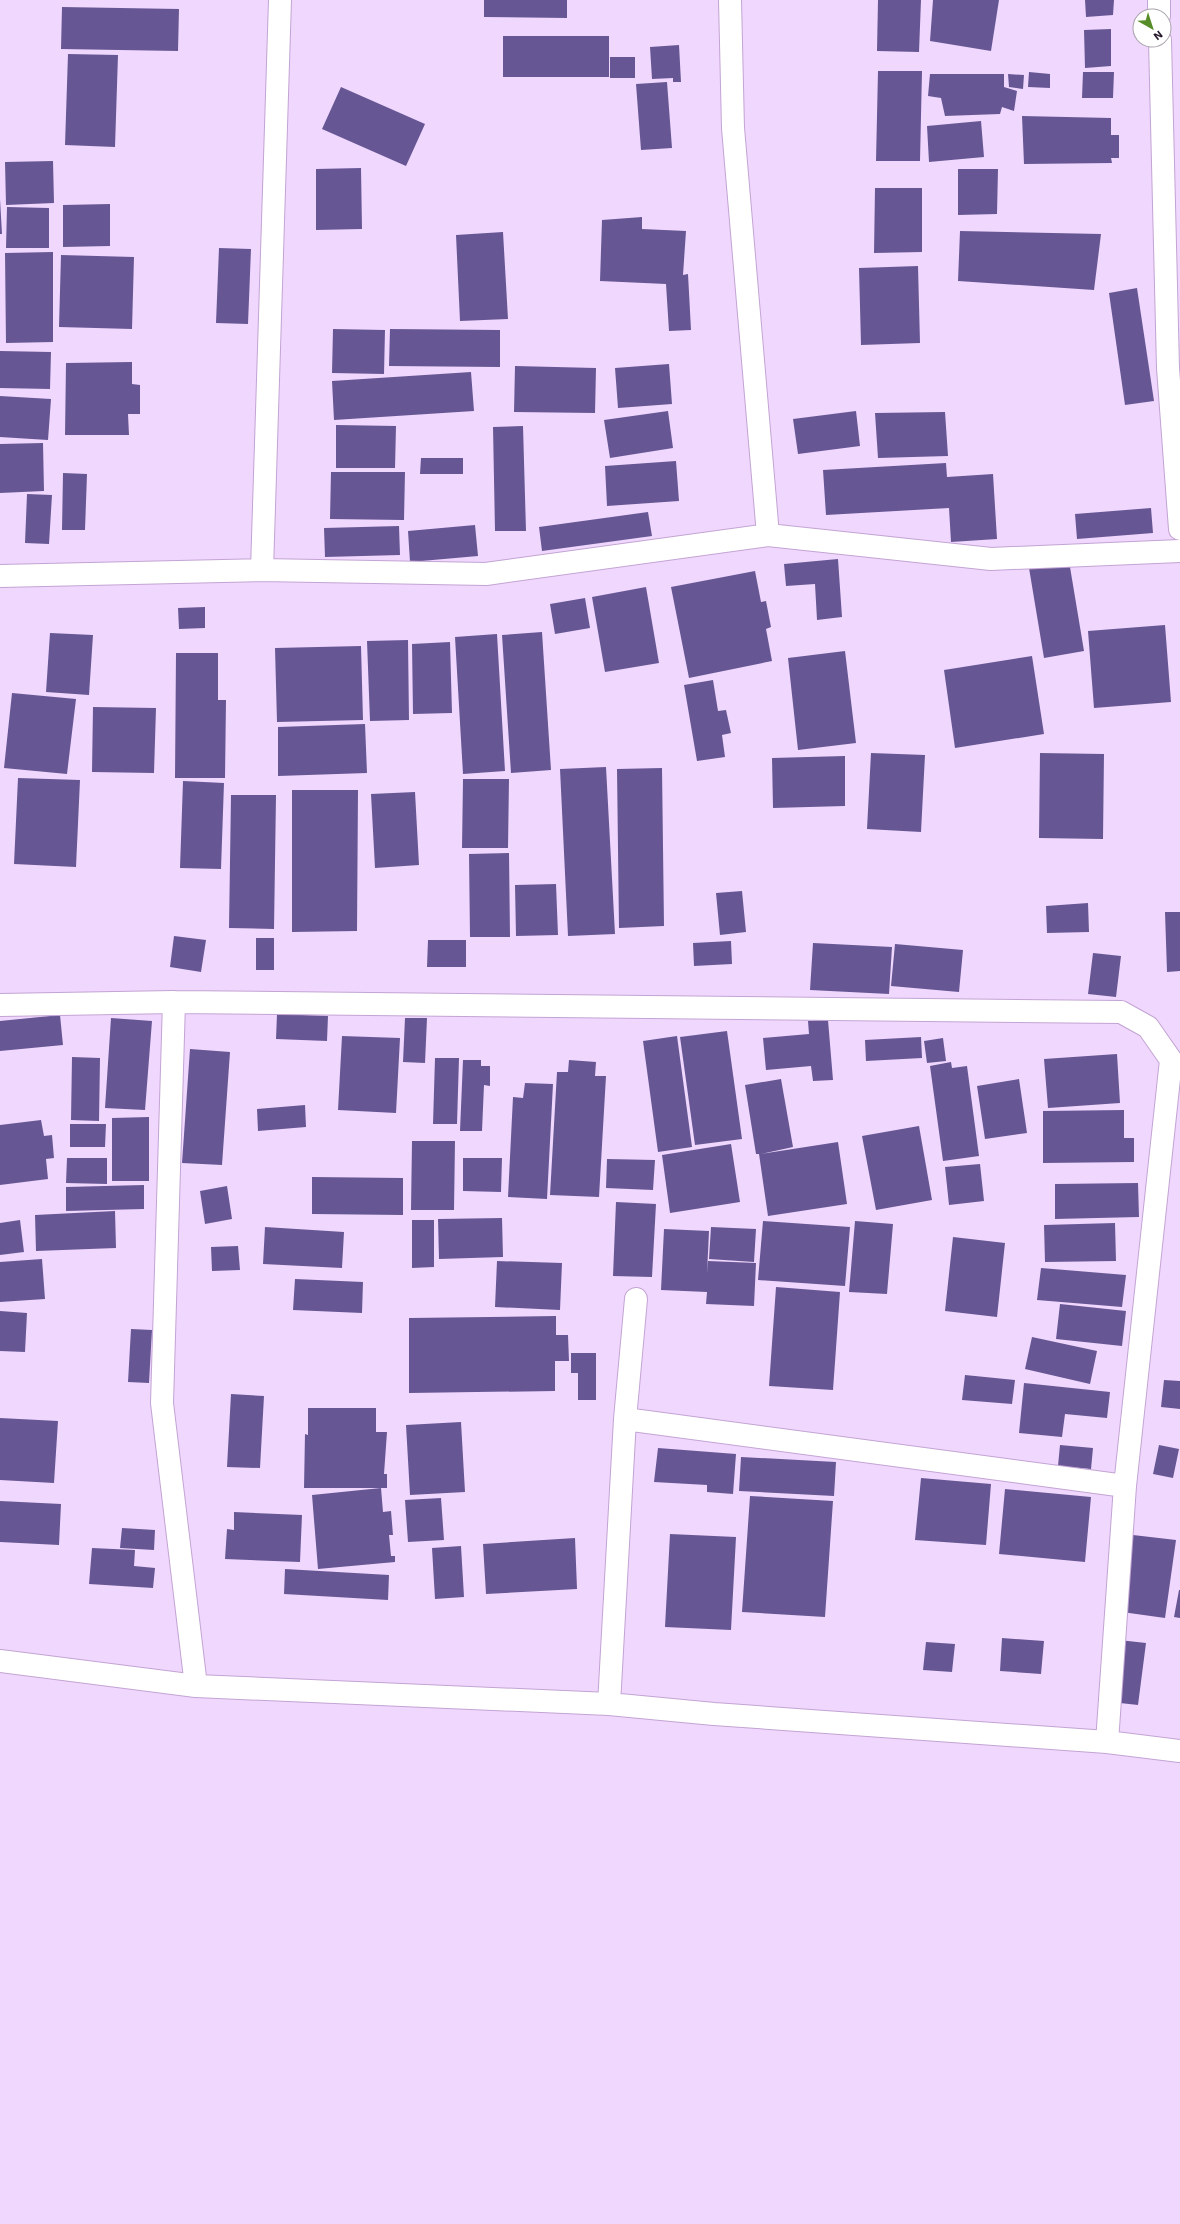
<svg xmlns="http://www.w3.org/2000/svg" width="1180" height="2224" font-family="'Work Sans',sans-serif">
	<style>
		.building { fill: #665794 }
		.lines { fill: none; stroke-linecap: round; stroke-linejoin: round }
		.minor-casing { stroke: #c3a4d3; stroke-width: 24 }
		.minor { stroke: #fff; stroke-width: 22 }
	</style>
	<rect width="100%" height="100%" fill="#f0d7fe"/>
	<path class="building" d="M484,0H567V18L484,17Z
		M878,0H921L919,52L877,51Z
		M933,0H999L991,51L930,41Z
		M1085,0H1114L1113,15L1086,17Z
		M62,7L179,9L178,51L61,49Z
		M1111,29V66L1085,68L1084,30Z
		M503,36H609V77H503Z
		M679,45L681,82H673V78L652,79L650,47Z
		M68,54L118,55L115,147L65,145Z
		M610,57H635V78H610Z
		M878,71H922L920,161H876Z
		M1029,72L1050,74V88L1028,87Z
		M1083,72H1114L1113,98H1082Z
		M930,74H1004V87L1017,91L1014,111L1002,107L1000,114L945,116L941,98L928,96Z
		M1008,74L1024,75L1023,89L1009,87Z
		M667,82L672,148L641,150L636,84Z
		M341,87L425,124L406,166L322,129Z
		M1022,116L1111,118V135H1119V158H1111L1112,163L1024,164Z
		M981,121L984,157L929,162L927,126Z
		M53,161L54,203L6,205L5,162Z
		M361,168L362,229L316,230V169Z
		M958,169H998L997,214L958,215Z
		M875,188H922V252L874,253Z
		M0,199L2,234H0Z
		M110,204V246L63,247V205Z
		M7,207L49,208V248H6Z
		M642,217V229L686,231L683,275L688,274L691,330L669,331L666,284L600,281L602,220Z
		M960,231L1101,234L1094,290L958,281Z
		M503,232L508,319L460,321L456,235Z
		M219,248L251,249L248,324L216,323Z
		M53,252V342L6,343L5,253Z
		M61,255L134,257L132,329L59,327Z
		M918,266L920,343L861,345L859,268Z
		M1137,288L1154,401L1125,405L1109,293Z
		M333,329L385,330L384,374L332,373Z
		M390,329L500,330V367L389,366Z
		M0,351L51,352L50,389L0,388Z
		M132,362V384L140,385V414H128L129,435H65L66,363Z
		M669,364L672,404L618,408L615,368Z
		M515,366L596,368L595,413L514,412Z
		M471,372L474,411L334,420L332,381Z
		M0,396L51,399L48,440L0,437Z
		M668,411L673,448L610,458L604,420Z
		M856,411L860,446L798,454L793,419Z
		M945,412L948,456L878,458L875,413Z
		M336,425L396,426L395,468H336Z
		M523,426L526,531H495L493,427Z
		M43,443L44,491L0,493V444Z
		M421,458H463V474H420Z
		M676,461L679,501L607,506L605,466Z
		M946,463L947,477L993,474L997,539L951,542L949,508L826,515L823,470Z
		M331,472H405L404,520L330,519Z
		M63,473L87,474L85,530H62Z
		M27,494L52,495L49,544L25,543Z
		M1151,508L1153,533L1077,539L1075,514Z
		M648,512L652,536L542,551L539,527Z
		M475,525L478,556L410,562L408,531Z
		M399,526L400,555L325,557L324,528Z
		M838,559L842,617L817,620L815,584L786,586L784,564Z
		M1069,561L1084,651L1044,658L1029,568Z
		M755,571L761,602L766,601L771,627L766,629L772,661L689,678L671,587Z
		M646,587L659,663L605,672L592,597Z
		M585,598L590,628L555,634L550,604Z
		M205,607V628L179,629L178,608Z
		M1165,625L1171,702L1094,708L1088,631Z
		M542,632L551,770L511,773L502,635Z
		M50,633L93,635L89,695L46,692Z
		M497,634L505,771L463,774L455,637Z
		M408,640L409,720L370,721L367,641Z
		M450,642L452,713L413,714L412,644Z
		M361,646L363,720L277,722L275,648Z
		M845,651L856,743L798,750L788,658Z
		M176,653H218V700H226L225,778H175Z
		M1032,656L1044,734L955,748L944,670Z
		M713,680L718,711L726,710L731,733L722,735L725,757L697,761L684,685Z
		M12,693L76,699L67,774L4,768Z
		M93,707L156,708L154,773L92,772Z
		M365,724L367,773L278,776V727Z
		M871,753L925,755L921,832L867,829Z
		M1040,753L1104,754L1103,839L1039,838Z
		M845,756V806L773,808L772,758Z
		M606,767L615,934L568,936L560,769Z
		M662,768L664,926L619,928L617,769Z
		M18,778L80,780L76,867L14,864Z
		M463,779H509L508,848H462Z
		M183,781L224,783L221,869L180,868Z
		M292,790H358L357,931L292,932Z
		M415,792L419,865L375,868L371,794Z
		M231,795H276L274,929L229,928Z
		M509,853L510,937H470L469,854Z
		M556,884L558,935L516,936L515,885Z
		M742,891L746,932L720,935L716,893Z
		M1088,903L1089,932L1047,933L1046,906Z
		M1165,912H1180V971L1167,972Z
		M174,936L206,940L201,972L170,967Z
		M256,938H274V970H256Z
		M428,940H466V967H427Z
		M731,941L732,964L694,966L693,943Z
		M813,943L892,947L889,994L810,990Z
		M895,944L963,950L959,992L891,986Z
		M1093,953L1121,956L1116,997L1088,994Z
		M277,1014L328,1016L327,1041L276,1039Z
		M60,1015L63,1045L0,1051V1021Z
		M111,1018L152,1021L145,1110L105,1108Z
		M405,1018H427L425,1063L403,1062Z
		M828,1020L833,1080L813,1081L811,1066L766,1070L763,1038L809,1034L808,1021Z
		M727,1031L742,1139L695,1145L680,1037Z
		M342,1036L400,1038L396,1113L338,1110Z
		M677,1036L692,1147L658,1152L643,1041Z
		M921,1037L922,1058L866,1061L865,1040Z
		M943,1038L946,1061L927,1063L924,1041Z
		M190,1049L230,1052L222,1165L182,1163Z
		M1117,1054L1120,1103L1048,1108L1044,1059Z
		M72,1057L100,1058L99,1121L71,1120Z
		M435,1058H459L457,1124H433Z
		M463,1060H481V1066H490V1086L484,1085L482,1131H460Z
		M569,1060L596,1062L595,1076H606L599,1197L550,1195L557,1072H568Z
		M951,1062L952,1068L967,1066L979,1156L943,1161L930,1066Z
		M781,1079L793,1147L761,1154L838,1142L847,1204L768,1216L759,1154H756L745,1085Z
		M1019,1079L1027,1133L985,1139L977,1086Z
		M525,1083L553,1084L547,1199L508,1197L513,1097L523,1098Z
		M305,1105L306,1127L258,1131L257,1109Z
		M1124,1110V1138H1134V1162L1043,1163V1111Z
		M149,1117V1181H112V1118Z
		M41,1120L44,1136L52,1135L54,1158L46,1159L48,1179L0,1185V1125Z
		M70,1124H106L105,1147H70Z
		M919,1126L932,1200L876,1210L862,1136Z
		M412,1141H455L454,1210H411Z
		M731,1144L740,1202L670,1213L662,1155Z
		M67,1158H107V1184L66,1183Z
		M463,1158H502L501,1192L463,1191Z
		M607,1159L655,1160L653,1190L606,1188Z
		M980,1164L984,1201L949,1205L945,1167Z
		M312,1177L403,1178V1215L312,1214Z
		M1138,1183L1139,1217L1055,1219V1184Z
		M144,1185V1209L66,1211V1187Z
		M227,1186L232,1219L205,1224L200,1191Z
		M616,1202L656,1204L652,1277L613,1276Z
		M115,1211L116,1248L36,1251L35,1215Z
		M502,1218L503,1257L439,1259L438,1219Z
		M20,1220L24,1252L0,1255V1223Z
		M412,1220H434V1267L412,1268Z
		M763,1221L850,1227L845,1286L758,1280Z
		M855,1221L893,1224L887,1294L849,1292Z
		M1115,1223L1116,1261L1045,1262L1044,1225Z
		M265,1227L344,1232L342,1268L263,1264Z
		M711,1227L756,1229L754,1262L709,1259Z
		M664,1229L709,1231L707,1274L708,1261L756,1263L754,1306L706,1304L707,1292L661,1290Z
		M953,1237L1005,1243L997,1317L945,1311Z
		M238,1246L240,1270L212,1271L211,1247Z
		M42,1259L45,1299L0,1302V1262Z
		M497,1261L562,1263L560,1310L495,1307Z
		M1041,1268L1126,1275L1122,1307L1037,1300Z
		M295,1279L363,1282L362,1313L293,1310Z
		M776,1287L840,1292L833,1390L769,1386Z
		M1060,1304L1126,1311L1122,1346L1056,1339Z
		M0,1311L27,1313L25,1352L0,1351Z
		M556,1316V1335H568L569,1361H555V1391L409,1393V1318Z
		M131,1329L152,1330L149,1383L128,1382Z
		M1032,1337L1097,1351L1090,1384L1025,1369Z
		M571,1353H596V1400H578V1373H571Z
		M965,1375L1015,1380L1012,1404L962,1400Z
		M1164,1380L1180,1381V1409L1161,1407Z
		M1024,1383L1110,1392L1107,1418L1065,1414L1062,1437L1019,1433Z
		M231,1394L264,1396L260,1468L227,1467Z
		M308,1408H376V1432H387L384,1474H387V1488H304L305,1434L308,1435Z
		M0,1418L58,1421L54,1483L0,1480Z
		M461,1422L465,1492L410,1495L406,1425Z
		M1060,1445L1093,1448L1091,1469L1058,1466Z
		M1159,1445L1179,1449L1173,1478L1153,1474Z
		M658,1448L736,1454L733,1494L707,1492V1485L654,1482Z
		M741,1457L836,1462L834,1496L739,1491Z
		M921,1478L991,1484L986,1545L915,1540Z
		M381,1488L383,1512L391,1511L393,1535H389L391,1556H395V1562L318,1569L312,1495Z
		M1005,1489L1091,1497L1085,1562L999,1554Z
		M750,1496L833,1501L825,1617L742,1612Z
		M441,1498L444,1540L408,1542L405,1500Z
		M0,1501L61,1504L59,1545L0,1542Z
		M234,1512L302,1515L300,1562L225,1559L227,1529L234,1530Z
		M122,1528L155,1530L154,1550L120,1548Z
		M670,1534L736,1537L731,1630L665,1627Z
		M1133,1535L1176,1540L1165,1618L1122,1612Z
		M575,1538L577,1589L486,1594L483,1544Z
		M461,1546L464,1597L435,1599L432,1548Z
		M92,1548L135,1550L134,1566L155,1568L153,1588L89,1584Z
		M285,1569L389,1575L388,1600L284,1594Z
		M1179,1590H1180V1618L1174,1617Z
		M1002,1638L1044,1641L1041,1674L1000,1671Z
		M1119,1640L1146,1643L1138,1705L1111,1702Z
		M926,1642L955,1644L952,1672L923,1670Z"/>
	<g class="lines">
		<g class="minor-casing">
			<path id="minor" d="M730,0L733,128L768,535
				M1159,0V16
				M1160,40L1168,368L1180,529
				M262,570L280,0
				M0,576L262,570L486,574L768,535L991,559L1180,551
				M174,1002L162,1403L196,1686
				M0,1005L174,1002L1121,1012L1148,1027L1171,1060L1125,1486L1107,1742
				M625,1419L1125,1486
				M0,1661L196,1686L609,1704L714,1714L1107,1742L1180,1751
				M609,1704L625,1419L636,1299"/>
		</g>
		<use href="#minor" class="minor"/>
	</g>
	<g transform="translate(1152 28) rotate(141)"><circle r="19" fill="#ffffff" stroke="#a8a3ab"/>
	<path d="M0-3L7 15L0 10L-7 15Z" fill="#578d28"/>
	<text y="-6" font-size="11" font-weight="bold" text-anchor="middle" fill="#261a2c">N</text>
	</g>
</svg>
